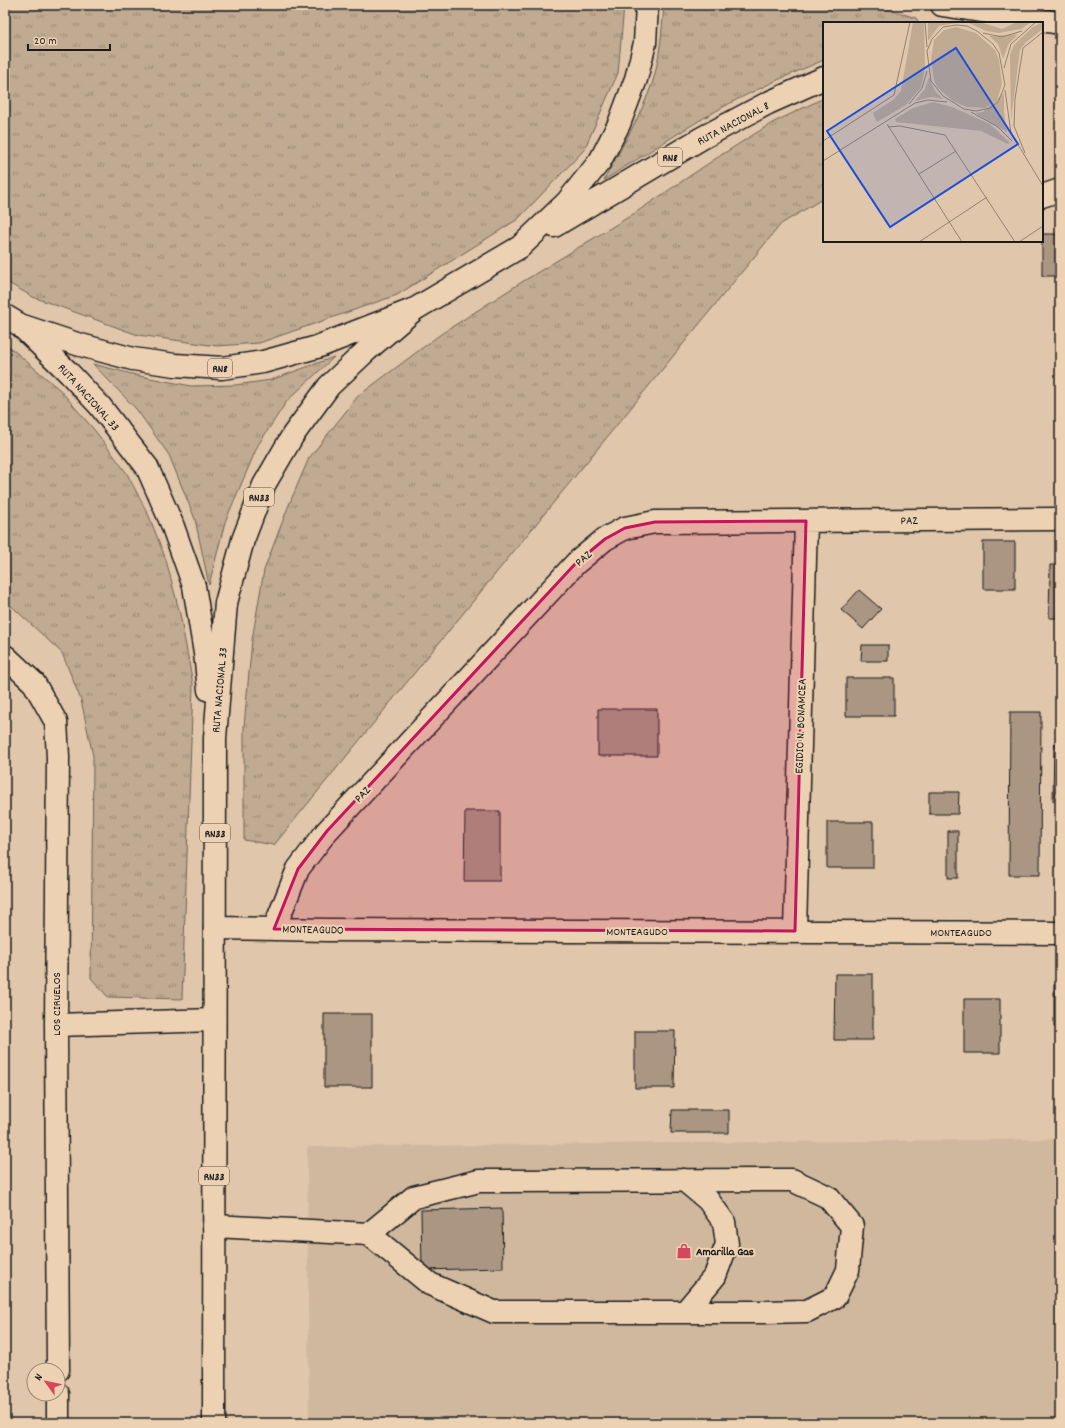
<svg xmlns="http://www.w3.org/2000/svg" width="1065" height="1428" font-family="Dekko,sans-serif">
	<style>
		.built { fill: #d0b89e }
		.grass { fill: url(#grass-tufts); stroke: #6e6357 }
		.building { fill: #aa9682; stroke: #1c1c1c }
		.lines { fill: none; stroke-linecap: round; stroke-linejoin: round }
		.minor-casing { stroke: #1c1c1c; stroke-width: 25 }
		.highway-casing { stroke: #1c1c1c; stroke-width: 25 }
		.minor { stroke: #edd1b3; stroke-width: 22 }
		.highway { stroke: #edd1b3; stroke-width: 22 }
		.marked { fill: #c2185b; fill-opacity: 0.2; stroke: #c2185b; stroke-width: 3; stroke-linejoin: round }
		.labels { text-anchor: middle; stroke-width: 4; stroke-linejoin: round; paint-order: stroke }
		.shield { fill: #edd1b3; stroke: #5b5249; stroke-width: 1 }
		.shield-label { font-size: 11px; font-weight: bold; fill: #1c1c1c }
		.street-label { font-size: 12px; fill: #1c1c1c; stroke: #edd1b3 }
		.poi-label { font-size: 12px; font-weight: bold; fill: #1c1c1c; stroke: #edd1b3; text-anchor: start }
		.inset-road { fill: none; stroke: #928271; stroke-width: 1 }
		.view { fill: #1d4ed8; fill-opacity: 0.15; stroke: #1d4ed8; stroke-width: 2 }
		.inset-edge { fill: none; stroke: #1c1c1c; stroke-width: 2 }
	</style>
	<defs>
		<pattern id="grass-tufts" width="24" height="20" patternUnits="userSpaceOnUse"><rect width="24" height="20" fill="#c0aa92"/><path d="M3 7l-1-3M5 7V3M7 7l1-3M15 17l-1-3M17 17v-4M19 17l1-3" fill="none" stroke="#9b8a76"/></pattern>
	</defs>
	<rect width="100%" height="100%" fill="#e0c6aa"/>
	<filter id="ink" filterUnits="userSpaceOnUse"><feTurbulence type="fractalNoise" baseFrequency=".025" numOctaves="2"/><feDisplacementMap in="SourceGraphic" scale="8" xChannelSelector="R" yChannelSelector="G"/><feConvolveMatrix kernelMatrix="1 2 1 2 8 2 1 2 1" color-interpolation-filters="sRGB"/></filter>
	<g filter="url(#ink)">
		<path class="built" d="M1060,1139V1423H309L307,1147Z"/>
		<path class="grass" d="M5,5H624V6L618,73L584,150L518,219L397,295L259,343L217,346L138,335L33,297L5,281Z
			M664,5H875L916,18L919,23H824V60C795,72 766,85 738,99C692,123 648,153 604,180C621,148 641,116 653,81C660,57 662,30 664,5Z
			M824,98V198L781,224L274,845L244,840V726L252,640L264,570L288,507L309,458L358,396L441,334L517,285L635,213L718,157L772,123Z
			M5,343L60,390L96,432L126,472L149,516L166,560L180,614L193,684L182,999L108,997L91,978L93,756L81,700L62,653L5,600Z
			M334,357L287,401L258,445L225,522L209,585L195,519L169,455L137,410L93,364L140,376L191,386L235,385L271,380Z"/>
		<path class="building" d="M1042,234H1060V276H1042Z
			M983,542H1015V589H983Z
			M1050,565H1060V618H1049Z
			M859,590L881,609L863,629L841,610Z
			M862,645H888V661H861Z
			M846,678H894V716H846Z
			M598,709H657V756H598Z
			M1010,712H1041L1040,875H1009Z
			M1054,744H1060V801H1053Z
			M929,792H959L958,814H929Z
			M465,811H500V881H464Z
			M827,822H873V868H827Z
			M948,831H958V878H948Z
			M835,974H873V1040H834Z
			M1054,985H1060V1027H1054Z
			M964,999H1000V1053H964Z
			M324,1014H372V1087H324Z
			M635,1031H675L674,1088H635Z
			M672,1110H729V1133H671Z
			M502,1208L503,1268L422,1270L421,1210Z"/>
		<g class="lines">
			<g class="minor-casing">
				<path id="minor" d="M1042,196L1060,190
					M5,656L34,683L56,722L58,757L56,1025L58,1370
					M215,928L328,930L1060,933
					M274,929L298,869L327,831L576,563L605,539L625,528L655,522L1060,519
					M795,931L806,521
					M56,1025L214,1020
					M684,1180L708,1200L724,1222L727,1244L715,1276L685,1312
					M214,1226L369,1234L430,1284L494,1312H765L807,1311L835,1297L848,1270L852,1226L828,1197L792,1180L479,1181L414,1197L369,1234
					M58,1394V1423"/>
			</g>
			<g class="highway-casing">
				<path id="highway" d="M942,5L1060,23
					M554,226L702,138L768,103L824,78
					M5,316L20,325L77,344L133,359L175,365L222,368L263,362L317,347L415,309L520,247L567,202L600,161L619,124L636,79L645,43L647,5
					M24,329L69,373L100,406L147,467L172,524L194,586L205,653L209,690
					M214,1423L215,738L226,603L243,540L264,485L293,435L329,386L366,351L415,309"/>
			</g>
			<use href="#minor" class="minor"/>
			<use href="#highway" class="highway"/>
		</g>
	</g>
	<path class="marked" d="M806,521L795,931L274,929L298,869L327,831L576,563L605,539L625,528L655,522Z"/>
	<defs>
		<g id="shop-bare" transform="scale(1.2)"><path d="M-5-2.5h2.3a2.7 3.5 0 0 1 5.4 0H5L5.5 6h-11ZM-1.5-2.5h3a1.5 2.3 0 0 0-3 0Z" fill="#d1495b" stroke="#edd1b3" stroke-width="2.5" paint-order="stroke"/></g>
	</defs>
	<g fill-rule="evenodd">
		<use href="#shop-bare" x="684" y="1251"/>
	</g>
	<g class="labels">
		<g class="shield">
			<rect x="658" y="148" width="24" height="18" rx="3"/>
			<rect x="208" y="359" width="24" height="18" rx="3"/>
			<rect x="244" y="488" width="30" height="18" rx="3"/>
			<rect x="200" y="824" width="30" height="18" rx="3"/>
			<rect x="199" y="1167" width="30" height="18" rx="3"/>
		</g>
		<g class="shield-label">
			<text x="670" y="161">RN8</text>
			<text x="220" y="372">RN8</text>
			<text x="259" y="501">RN33</text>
			<text x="215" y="837">RN33</text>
			<text x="214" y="1180">RN33</text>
		</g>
		<g class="street-label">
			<text transform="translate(733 123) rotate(-28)" y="4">RUTA NACIONAL 8</text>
			<text transform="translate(89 397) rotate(48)" y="4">RUTA NACIONAL 33</text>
			<text transform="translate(909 520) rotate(-1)" y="4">PAZ</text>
			<text transform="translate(583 558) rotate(-41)" y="4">PAZ</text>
			<text transform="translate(219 690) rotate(-85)" y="4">RUTA NACIONAL 33</text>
			<text transform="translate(800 726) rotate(-88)" y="4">EGIDIO N. BONAMCEA</text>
			<text transform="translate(362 794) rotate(-47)" y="4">PAZ</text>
			<text transform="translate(313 929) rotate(1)" y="4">MONTEAGUDO</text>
			<text x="637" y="935">MONTEAGUDO</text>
			<text x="961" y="936">MONTEAGUDO</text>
			<text transform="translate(56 1004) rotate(-90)" y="4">LOS CIRUELOS</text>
		</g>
		<g class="poi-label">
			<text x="696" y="1255">Amarilla Gas</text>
		</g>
	</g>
	<g transform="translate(823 22)">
		<rect width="220" height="220" fill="#e0c6aa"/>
		<path d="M90,0H101L102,46L98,65L83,83L54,100L50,91L70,78L78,69ZM105,0H132L133,1L116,4L105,19ZM157,0L179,7L194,0H208L198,7L176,11L163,9L146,1ZM220,0V7L203,20L197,28L188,98L187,33L191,23L210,5ZM133,5L153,11L172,28L176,38L179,62L174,78L162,86L144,85L130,79L114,65L111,58L108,38L111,18L121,8ZM195,12L185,23L180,37L175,22L166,14ZM106,55L112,69L120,77L108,75L92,79L102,67ZM181,71V89L184,110L152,91L160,90ZM110,80L129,85L167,102L187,121L185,122L158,109L73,100L72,97L90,86Z" fill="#c0aa92"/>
		<path class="inset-road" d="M102,0L104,25M133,3L144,4L154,9L170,22L176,31L182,63L175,80L167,86L153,89L141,87L120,74L108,59L104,29L109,17L120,5ZM160,11L179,15L199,9M181,46L188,22L213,0M182,68L188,111L220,164M86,82L99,66L104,49M148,90L175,105L189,119M64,102L139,220M65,105L77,104L122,113L192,220M0,119L71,73L87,0M202,131L191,104L192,77L200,26L220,10M0,139L92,81L105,78L124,80M96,152L133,129M96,220L164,175M196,220L220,204"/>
		<path class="view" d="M133,26L195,122L67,205L4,109Z"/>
		<rect width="220" height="220" class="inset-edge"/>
	</g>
	<rect width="1065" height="1428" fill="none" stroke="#edd1b3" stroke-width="20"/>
	<rect x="10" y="10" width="1045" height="1408" fill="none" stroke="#1c1c1c" stroke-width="1.5" filter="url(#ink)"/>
	<g transform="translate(46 1382) rotate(303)"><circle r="19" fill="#edd1b3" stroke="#998977"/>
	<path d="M0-3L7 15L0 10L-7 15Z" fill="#d1495b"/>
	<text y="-6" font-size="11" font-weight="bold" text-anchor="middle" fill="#1c1c1c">N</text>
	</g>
	<path d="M28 44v6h82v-6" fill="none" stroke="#1c1c1c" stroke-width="2"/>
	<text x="34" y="44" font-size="12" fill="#1c1c1c" stroke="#edd1b3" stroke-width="3" paint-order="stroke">20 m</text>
</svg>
